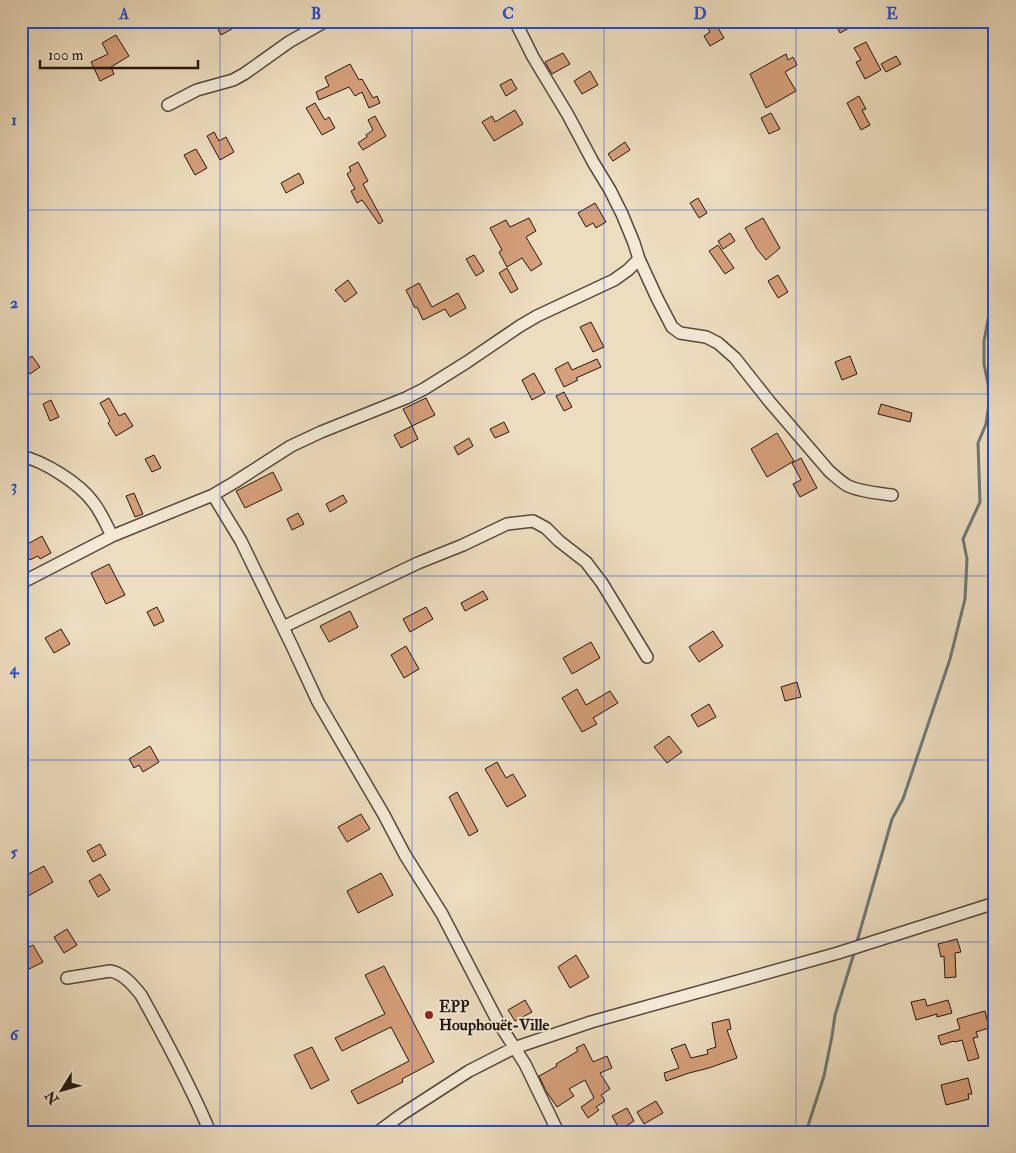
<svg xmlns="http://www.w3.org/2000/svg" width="1016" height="1153" font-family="'IM FELL Double Pica',serif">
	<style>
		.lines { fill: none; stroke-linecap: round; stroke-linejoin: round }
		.stream { stroke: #6c7877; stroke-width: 3 }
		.building { fill: #d59f79; stroke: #231610 }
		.minor-casing { stroke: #56483c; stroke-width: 14 }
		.minor { stroke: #f3e9d5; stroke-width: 11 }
		.grid { fill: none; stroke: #1d4ed8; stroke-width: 1; stroke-opacity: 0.55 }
		.poi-dot { fill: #8f2418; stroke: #f3e9d5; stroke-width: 2 }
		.labels { text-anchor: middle; stroke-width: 4; stroke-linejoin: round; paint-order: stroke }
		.poi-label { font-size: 16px; font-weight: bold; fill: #231610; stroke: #f3e9d5; text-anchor: start }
		.neatline { fill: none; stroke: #1d4ed8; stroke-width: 2 }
		.grid-label { font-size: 16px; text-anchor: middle; font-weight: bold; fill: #1d4ed8 }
	</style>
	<rect width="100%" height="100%" fill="#edddbf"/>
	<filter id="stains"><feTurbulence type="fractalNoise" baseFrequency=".004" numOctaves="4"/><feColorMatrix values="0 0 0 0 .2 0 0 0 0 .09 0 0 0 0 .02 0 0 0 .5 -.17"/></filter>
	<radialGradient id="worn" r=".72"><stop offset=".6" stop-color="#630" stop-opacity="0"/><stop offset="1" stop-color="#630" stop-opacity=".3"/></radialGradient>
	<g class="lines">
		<path class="stream" d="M856,945L892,819L903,799L950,659L965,599L967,559L963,539L980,502L978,443L986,424L989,404L988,384L984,364V341L995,282
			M806,1132L824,1076L832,1036L835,1015L855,950"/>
	</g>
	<path class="building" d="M214,21H246L221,35Z
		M704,21H714L724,38L710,46L704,36L710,32Z
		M834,21H862L840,33Z
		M116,35L129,56L111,67L114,74L100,81L91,62L108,54L102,43Z
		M866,42L881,70L865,79L856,62L861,60L854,48Z
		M563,53L570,64L552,74L545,62Z
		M786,54L788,60L793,57L797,65L785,72L796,91L766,108L750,74Z
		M896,56L901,64L886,72L881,64Z
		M350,64L359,80L362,79L373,98L377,96L380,103L369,108L362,92L355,96L349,87L319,100L316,92L329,86L325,77Z
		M590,71L598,85L582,94L574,81Z
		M511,79L517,89L506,96L500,85Z
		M859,96L866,109L862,110L870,125L861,130L847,103Z
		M315,103L325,120L329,117L335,128L322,135L306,108Z
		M515,110L523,124L494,141L482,122L492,116L495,122Z
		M771,113L780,129L769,134L761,118Z
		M375,116L386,136L363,150L358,143L367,137L366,135L373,130L368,120Z
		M214,132L219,141L226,137L234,152L220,160L207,136Z
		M625,142L630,150L613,161L608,154Z
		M196,149L207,168L195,175L184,155Z
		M358,162L368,181L363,184L383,221L379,224L362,200L357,203L351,191L355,189L347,174L351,171L349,167Z
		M299,173L304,183L286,193L281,183Z
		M698,198L707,213L699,218L690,203Z
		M595,203L606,222L596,228L593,223L586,227L578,213Z
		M529,218L536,231L526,237L542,264L531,271L522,258L507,267L499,252L502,250L490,228L506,220L510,227Z
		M763,218L780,248L766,260L757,249L745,228Z
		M730,233L735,241L723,249L718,241Z
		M718,245L734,268L725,274L709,251Z
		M474,255L484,271L476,276L466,259Z
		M507,268L518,289L511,293L499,273Z
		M778,275L788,292L778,298L768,281Z
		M348,280L357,293L345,302L335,290Z
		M419,283L432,307L458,293L466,308L450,317L445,309L423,320L417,307L415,308L406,290Z
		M591,322L604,347L593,352L580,327Z
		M32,356L40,367L30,374L22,363Z
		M850,356L857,374L842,380L835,362Z
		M597,359L601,367L576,378L578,380L564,387L555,369L568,362L572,370Z
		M534,373L545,393L532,400L522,380Z
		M564,392L572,407L564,411L556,396Z
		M109,398L119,416L125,413L133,426L116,436L108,423L110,421L100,403Z
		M426,398L435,415L412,426L403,409Z
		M51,400L59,417L50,421L43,404Z
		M881,404L912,413L910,422L878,414Z
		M504,422L509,432L495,438L490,429Z
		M412,426L418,439L401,448L394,435Z
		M777,433L794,461L767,477L751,449Z
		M469,438L473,446L458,455L454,447Z
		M154,455L161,468L152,472L145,459Z
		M801,458L817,488L800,497L793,484L801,480L792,463Z
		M273,472L282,490L245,508L236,491Z
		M134,493L143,514L135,517L126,496Z
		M343,495L347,502L330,512L326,504Z
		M298,513L304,524L292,530L287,519Z
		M42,536L51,553L40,559L38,556L30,560L22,547Z
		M109,564L125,595L106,604L91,573Z
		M483,591L488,599L465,611L461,603Z
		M157,607L164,621L154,626L147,612Z
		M426,607L433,619L410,632L403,619Z
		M350,611L358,627L329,642L320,626Z
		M61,629L70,644L54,653L45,638Z
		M713,631L723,646L699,662L689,647Z
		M591,642L600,658L572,674L563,658Z
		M406,646L419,669L404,678L391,655Z
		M797,682L801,697L785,701L781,687Z
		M577,689L586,705L610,691L618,703L593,718L597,724L582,732L562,698Z
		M709,704L716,717L698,727L691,715Z
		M669,736L682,752L667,763L654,747Z
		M150,746L159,762L143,772L139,765L134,768L129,759Z
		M497,762L506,778L513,774L526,796L507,807L485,769Z
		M457,792L478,831L469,836L449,797Z
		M361,814L370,829L347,842L338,827Z
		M100,844L106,855L93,862L87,851Z
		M44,866L53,882L21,900V878Z
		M381,873L393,895L358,913L347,891Z
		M100,874L110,890L98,897L89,881Z
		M67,929L77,945L64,953L54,937Z
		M957,939L961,952L955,953L956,977L945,978L944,956L941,957L938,944Z
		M33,945L43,962L29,969L21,955V951Z
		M576,955L589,977L570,988L558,967Z
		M384,966L434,1062L402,1079L403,1082L358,1104L351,1091L409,1061L391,1027L342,1051L335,1038L385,1014L365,975Z
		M925,999L927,1006L948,1000L952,1013L937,1017V1014L916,1020L911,1002Z
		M525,1000L532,1012L515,1021L508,1010Z
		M985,1011L989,1028L976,1032L978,1037L973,1038L979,1058L968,1061L962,1040L955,1042L954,1041L941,1045L938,1036L960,1029L957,1019Z
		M729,1019L731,1029L727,1030L737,1058L709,1068L689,1073L666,1081L664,1073L679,1068L671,1049L685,1044L691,1058L708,1054L707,1050L716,1047L712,1023Z
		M584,1044L593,1062L607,1056L612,1068L600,1073L610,1089L601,1095L605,1101L596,1107L599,1110L588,1118L581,1107L594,1098L585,1080L569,1089L574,1096L557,1107L546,1091L539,1076L557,1066L556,1064L578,1051L576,1048Z
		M312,1047L329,1080L311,1089L294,1055Z
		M968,1078L972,1094H968L969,1099L946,1105L941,1085Z
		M656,1101L663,1113L644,1124L637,1112Z
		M627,1108L634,1121L620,1130L612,1116Z"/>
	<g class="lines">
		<g class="minor-casing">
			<path id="minor" d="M515,21L533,57L568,115L593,162L610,190L622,214L634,243L639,259L657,298L672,327L680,333L706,337L718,343L735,358L769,401L829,471C835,476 841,482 848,486C861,492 878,493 892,495
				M168,105L197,90L233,80L244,74L289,42L326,21
				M21,456C44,461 79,483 93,502C101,512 106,524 112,536
				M213,495L241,541L292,646L318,702L384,815L405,855L442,914L498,1022L525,1064L558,1132
				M21,583L112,536L213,495L235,482L291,446L321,432L406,398L424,389L467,362L520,326L537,316L614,280L628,270L639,259
				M283,627L418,563L463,545L507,524L533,521L546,528L559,541L586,562L602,583L647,657
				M67,978L110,971C123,973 133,985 141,995C166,1040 190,1085 210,1132
				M378,1132L401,1115L469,1071L514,1048L591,1022L838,953L995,903"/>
		</g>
		<use href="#minor" class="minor"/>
	</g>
	<path class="grid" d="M220,21V1132M412,21V1132M604,21V1132M796,21V1132M21,210H995M21,394H995M21,576H995M21,760H995M21,942H995"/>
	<circle class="poi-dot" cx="429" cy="1015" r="5"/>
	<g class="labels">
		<g class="poi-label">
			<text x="439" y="1012">EPP<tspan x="439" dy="18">Houphouët-Ville</tspan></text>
		</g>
	</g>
	<rect width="1016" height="1153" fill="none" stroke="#edddbf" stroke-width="55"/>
	<g transform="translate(62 1090) rotate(233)" stroke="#f3e9d5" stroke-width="4" paint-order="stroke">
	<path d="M0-4L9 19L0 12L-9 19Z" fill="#231610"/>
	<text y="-8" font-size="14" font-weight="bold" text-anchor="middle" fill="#231610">N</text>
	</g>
	<path d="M40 60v8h158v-8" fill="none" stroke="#231610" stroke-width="2.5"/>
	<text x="48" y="60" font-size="15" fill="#231610" stroke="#f3e9d5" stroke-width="4" paint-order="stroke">100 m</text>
	<rect x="28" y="28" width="960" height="1098" class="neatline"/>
	<g class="grid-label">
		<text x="124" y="19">A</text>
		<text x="316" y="19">B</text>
		<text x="508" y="19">C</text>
		<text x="700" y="19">D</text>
		<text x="892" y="19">E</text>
		<text x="14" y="125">1</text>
		<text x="14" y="308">2</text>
		<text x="14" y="491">3</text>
		<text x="14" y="674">4</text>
		<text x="14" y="857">5</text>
		<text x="14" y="1040">6</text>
	</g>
	<rect width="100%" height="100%" filter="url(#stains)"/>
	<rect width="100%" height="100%" fill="url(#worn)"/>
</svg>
